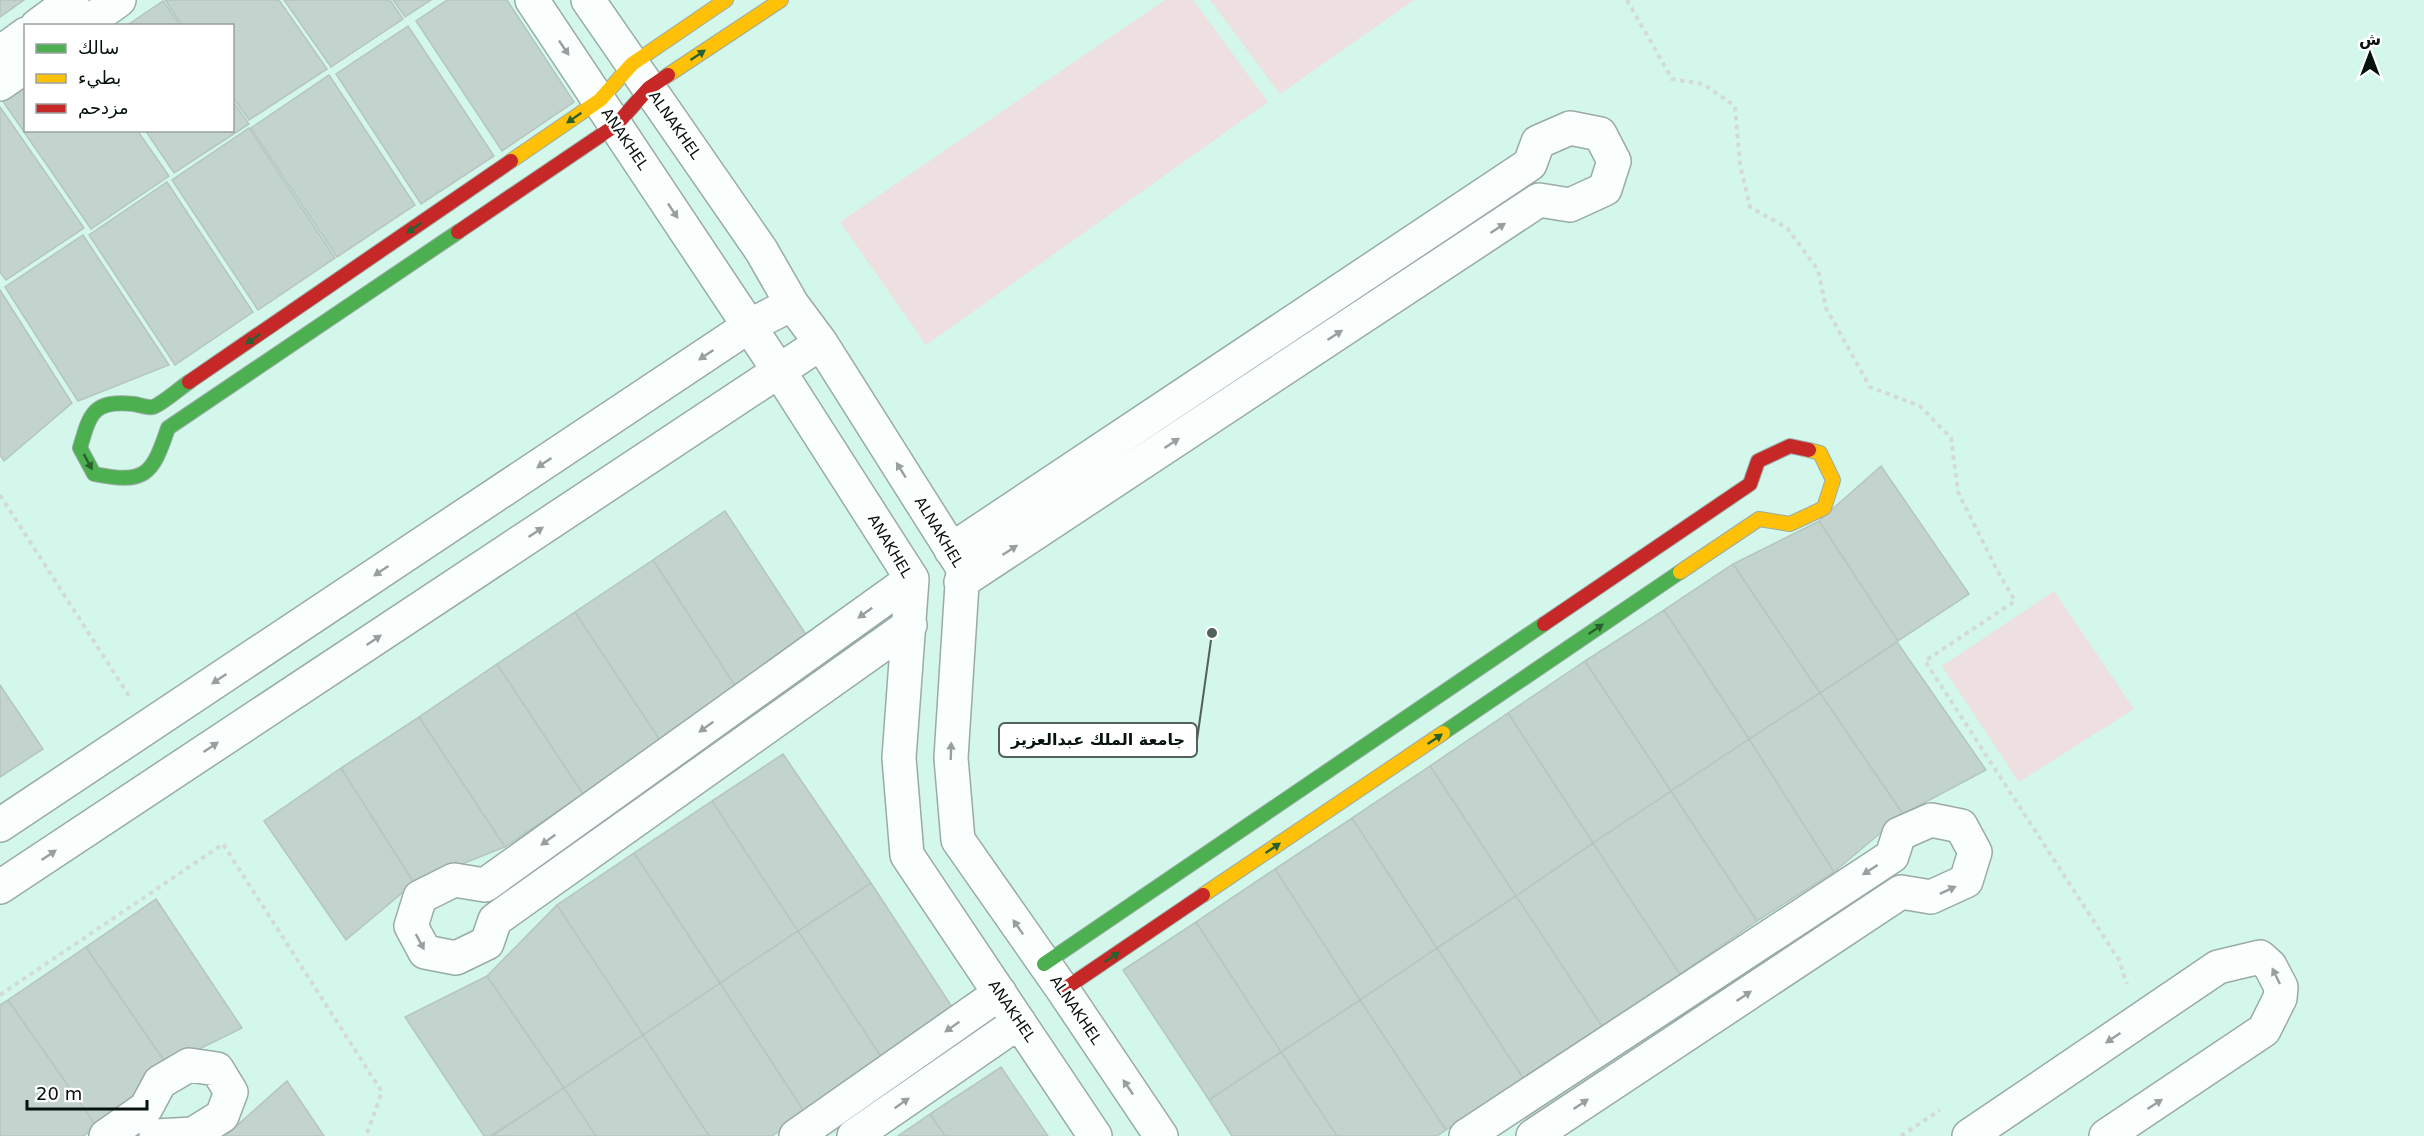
<svg xmlns="http://www.w3.org/2000/svg" width="2424" height="1136" font-family="'DejaVu Sans',Vazirmatn,sans-serif">
	<style>
		.built { fill: #d3f7eb; fill-rule: evenodd }
		.green { fill: #eedfe0 }
		.building { fill: #c3d3ce; stroke: #b5c5c0; stroke-width: 1.5 }
		.lines { fill: none; stroke-linecap: round; stroke-linejoin: round }
		.street-casing { stroke: #9aaba5; stroke-width: 36 }
		.fast-casing { stroke: #9aaba5; stroke-width: 16 }
		.slow-casing { stroke: #9aaba5; stroke-width: 16 }
		.jam-casing { stroke: #9aaba5; stroke-width: 16 }
		.path { stroke: #d4dad8; stroke-width: 4; stroke-dasharray: 4.5 4.5; stroke-linecap: butt }
		.street { stroke: #fafefc; stroke-width: 33 }
		.fast { stroke: #4caf50; stroke-width: 14 }
		.slow { stroke: #ffc107; stroke-width: 14 }
		.jam { stroke: #c62828; stroke-width: 14 }
		.oneway { fill: #98a09d }
		.oneway2 { fill: #28602f }
		.labels { text-anchor: middle; stroke-width: 5; stroke-linejoin: round; paint-order: stroke }
		.street-label { font-size: 15px; fill: #05120e; stroke: #fff }
		.leader { fill: none; stroke: #52615c; stroke-width: 2 }
		.callout-dot { fill: #52615c; stroke: #fff; stroke-width: 2 }
		.callout { fill: #fff; stroke: #52615c; stroke-width: 2 }
		.callout-label { font-size: 16px; text-anchor: middle; font-weight: bold; fill: #05120e }
	</style>
	<rect width="100%" height="100%" fill="#e0f5ee"/>
	<path class="built" d="M0,0H2424V1136H0ZM26,26H232V130H26Z"/>
	<path class="green" d="M1165,0H1193L1268,102L926,345L840,222Z
		M1210,0H1414L1280,94Z
		M2054,591L2134,709L2019,782L1942,666Z"/>
	<path class="building" d="M0,0H24L0,17Z
		M165,0H279L327,69L249,120L232,96V26H183Z
		M284,0H390L403,19L331,67Z
		M393,0H431L405,17Z
		M447,0H507L574,102L502,151L416,21Z
		M163,1L181,26H126Z
		M408,26L494,156L421,204L336,74Z
		M329,75L415,205L337,257L251,128Z
		M26,85V130H137L169,176L91,229L2,100Z
		M232,100L249,124L174,173L145,130H232Z
		M0,107L84,228L6,280L0,272Z
		M249,128L335,258L258,310L172,180Z
		M167,182L253,312L175,365L89,235Z
		M83,235L169,365L78,401L5,287Z
		M0,290L72,403L4,461L0,455Z
		M1881,466L1969,594L1898,641L1819,521Z
		M725,511L811,642L738,690L653,560Z
		M1819,521L1898,641L1820,693L1733,564Z
		M653,560L738,690L661,742L575,612Z
		M1733,564L1820,693L1749,739L1664,610Z
		M1664,610L1749,739L1671,791L1585,661Z
		M575,612L661,742L583,794L497,664Z
		M1897,642L1986,770L1903,814L1820,693Z
		M1585,661L1671,791L1593,843L1508,713Z
		M497,664L583,794L505,847L419,717Z
		M0,685L43,749L0,777Z
		M1820,693L1903,814L1834,872L1749,739Z
		M1508,713L1593,843L1516,896L1430,766Z
		M419,717L505,847L414,883L341,768Z
		M1749,739L1834,872L1757,921L1671,791Z
		M783,754L871,883L798,931L712,801Z
		M1430,766L1516,896L1437,948L1352,818Z
		M341,768L414,883L346,940L264,821Z
		M1671,791L1757,921L1680,974L1593,843Z
		M712,801L798,931L720,983L634,853Z
		M1352,818L1437,948L1360,1000L1275,869Z
		M1593,843L1680,974L1602,1026L1516,896Z
		M634,853L720,983L643,1035L557,905Z
		M1275,869L1360,1000L1281,1052L1196,922Z
		M871,883L956,1013L884,1061L798,931Z
		M1516,896L1602,1026L1523,1078L1437,948Z
		M156,899L242,1028L167,1065L86,947Z
		M557,905L643,1035L564,1088L487,976Z
		M1196,922L1281,1052L1209,1100L1123,970Z
		M798,931L884,1061L805,1113L720,983Z
		M86,947L167,1065L97,1127L8,1000Z
		M1437,948L1523,1078L1446,1130L1360,1000Z
		M487,976L564,1088L491,1136H484L405,1017Z
		M720,983L805,1113L772,1136H709L643,1035Z
		M8,1000L97,1127L83,1136H0V1005Z
		M1360,1000L1446,1130L1437,1136H1337L1281,1052Z
		M643,1035L709,1136H596L564,1088Z
		M1281,1052L1337,1136H1232L1209,1100Z
		M1001,1067L1048,1136H945L930,1114Z
		M287,1081L324,1136H225Z
		M564,1088L596,1136H492Z
		M930,1114L945,1136H898Z"/>
	<g class="lines">
		<g class="street-casing">
			<path id="street" d="M532,0L779,371L912,579L899,758L907,855L1095,1136
				M588,0L761,250L792,304L821,343L963,568L951,758L958,840L1063,990L1161,1136
				M37,26L72,0
				M83,26L119,0
				M0,53L26,34
				M0,84L26,66
				M951,550L1530,164L1538,142L1570,128L1600,134L1614,161L1605,189L1570,205L1539,200L961,582
				M910,625L495,920L487,943L456,958L425,952L411,926L420,897L454,880L485,885L912,579
				M0,825L749,326L792,304
				M0,887L821,343
				M106,1136L146,1108L160,1082L189,1065L217,1069L231,1092L222,1116L193,1134L156,1136
				M796,1136L1000,993
				M854,1136L1019,1022
				M1466,1136L1892,856L1899,834L1931,820L1961,826L1975,852L1966,881L1931,897L1901,892L1533,1136
				M1969,1136L2218,967L2260,957L2270,966L2281,987L2280,998L2264,1030L2106,1136"/>
		</g>
		<g class="fast-casing">
			<path id="fast" d="M189,382C180,388 162,404 153,407C148,408 140,405 134,404C93,400 90,413 80,448L94,474C145,484 152,476 168,428L458,232
				M1443,733L1680,572
				M1044,964L1544,624"/>
		</g>
		<g class="slow-casing">
			<path id="slow" d="M668,75L781,0
				M511,161L600,100L632,64L726,0
				M1680,572L1759,519L1790,524L1824,508L1833,480L1820,453L1809,450
				M1203,895L1443,733"/>
		</g>
		<g class="jam-casing">
			<path id="jam" d="M458,232L616,125L649,88L668,75
				M189,382L511,161
				M1544,624L1750,484L1758,461L1790,446L1809,450
				M1063,990L1203,895"/>
		</g>
		<path class="path" d="M1627,0L1672,79L1703,84L1735,106L1740,165L1750,207L1787,228L1818,270L1826,308L1870,387L1920,406L1951,438L1958,492L1997,570L2015,601L1925,661L2119,960L2127,984
			M0,495L129,696
			M0,995L223,844L382,1092L366,1136
			M1901,1136L1940,1110"/>
		<use href="#street" class="street"/>
		<use href="#fast" class="fast"/>
		<use href="#slow" class="slow"/>
		<use href="#jam" class="jam"/>
	</g>
	<defs><path id="oneway-solid" d="M-6-.8H1V-3.2L6.5 0L1 3.2V.8H-6Z" transform="scale(1.5)"/></defs>
	<g class="oneway">
		<use href="#oneway-solid" transform="translate(564 48) rotate(56)"/>
		<use href="#oneway-solid" transform="translate(673 211) rotate(56)"/>
		<use href="#oneway-solid" transform="translate(1498 228) rotate(-33)"/>
		<use href="#oneway-solid" transform="translate(1335 335) rotate(-33)"/>
		<use href="#oneway-solid" transform="translate(706 355) rotate(146)"/>
		<use href="#oneway-solid" transform="translate(1172 443) rotate(-33)"/>
		<use href="#oneway-solid" transform="translate(544 463) rotate(146)"/>
		<use href="#oneway-solid" transform="translate(901 470) rotate(-122)"/>
		<use href="#oneway-solid" transform="translate(536 532) rotate(-34)"/>
		<use href="#oneway-solid" transform="translate(1010 550) rotate(-33)"/>
		<use href="#oneway-solid" transform="translate(381 571) rotate(146)"/>
		<use href="#oneway-solid" transform="translate(865 613) rotate(144)"/>
		<use href="#oneway-solid" transform="translate(374 640) rotate(-34)"/>
		<use href="#oneway-solid" transform="translate(219 679) rotate(146)"/>
		<use href="#oneway-solid" transform="translate(706 727) rotate(144)"/>
		<use href="#oneway-solid" transform="translate(211 747) rotate(-34)"/>
		<use href="#oneway-solid" transform="translate(951 751) rotate(-88)"/>
		<use href="#oneway-solid" transform="translate(548 840) rotate(144)"/>
		<use href="#oneway-solid" transform="translate(49 855) rotate(-34)"/>
		<use href="#oneway-solid" transform="translate(1870 870) rotate(147)"/>
		<use href="#oneway-solid" transform="translate(1948 890) rotate(-25)"/>
		<use href="#oneway-solid" transform="translate(1018 927) rotate(-125)"/>
		<use href="#oneway-solid" transform="translate(420 942) rotate(62)"/>
		<use href="#oneway-solid" transform="translate(2276 976) rotate(-116)"/>
		<use href="#oneway-solid" transform="translate(1744 996) rotate(-34)"/>
		<use href="#oneway-solid" transform="translate(952 1027) rotate(145)"/>
		<use href="#oneway-solid" transform="translate(2113 1038) rotate(146)"/>
		<use href="#oneway-solid" transform="translate(1128 1087) rotate(-124)"/>
		<use href="#oneway-solid" transform="translate(902 1103) rotate(-35)"/>
		<use href="#oneway-solid" transform="translate(1581 1104) rotate(-34)"/>
		<use href="#oneway-solid" transform="translate(2155 1104) rotate(-33)"/>
	</g>
	<g class="oneway2">
		<use href="#oneway-solid" transform="translate(698 55) rotate(-34)"/>
		<use href="#oneway-solid" transform="translate(574 118) rotate(145)"/>
		<use href="#oneway-solid" transform="translate(414 228) rotate(145)"/>
		<use href="#oneway-solid" transform="translate(253 339) rotate(145)"/>
		<use href="#oneway-solid" transform="translate(88 462) rotate(62)"/>
		<use href="#oneway-solid" transform="translate(1596 629) rotate(-34)"/>
		<use href="#oneway-solid" transform="translate(1435 739) rotate(-34)"/>
		<use href="#oneway-solid" transform="translate(1273 848) rotate(-34)"/>
		<use href="#oneway-solid" transform="translate(1112 957) rotate(-34)"/>
	</g>
	<g class="labels">
		<g class="street-label">
			<text transform="translate(675 125) rotate(55)" y="5">ALNAKHEL</text>
			<text transform="translate(625 139) rotate(56)" y="5">ANAKHEL</text>
			<text transform="translate(939 532) rotate(59)" y="5">ALNAKHEL</text>
			<text transform="translate(890 546) rotate(59)" y="5">ANAKHEL</text>
			<text transform="translate(1076 1010) rotate(56)" y="5">ALNAKHEL</text>
			<text transform="translate(1012 1011) rotate(56)" y="5">ANAKHEL</text>
		</g>
	</g>
	<path class="leader" d="M1212 633L1197 740"/>
	<circle class="callout-dot" cx="1212" cy="633" r="6"/>
	<rect class="callout" x="999" y="723" width="198" height="34" rx="6"/>
	<g class="callout-label">
		<text x="1098" y="745">جامعة الملك عبدالعزيز</text>
	</g>
	<rect x="24" y="24" width="210" height="108" fill="#ffffff" stroke="#9ba09f" stroke-width="1.5"/>
	<rect x="36" y="44" width="30" height="9" fill="#4caf50" stroke="#9ba09f" stroke-width="1.5"/>
	<text x="78" y="54" font-size="18" fill="#05120e">سالك</text>
	<rect x="36" y="74" width="30" height="9" fill="#ffc107" stroke="#9ba09f" stroke-width="1.5"/>
	<text x="78" y="84" font-size="18" fill="#05120e">بطيء</text>
	<rect x="36" y="104" width="30" height="9" fill="#c62828" stroke="#9ba09f" stroke-width="1.5"/>
	<text x="78" y="114" font-size="18" fill="#05120e">مزدحم</text>
	<g transform="translate(2370 54)" stroke="#ffffff" stroke-width="4.5" paint-order="stroke">
	<path d="M0-4.5L10 22L0 15L-10 22Z" fill="#05120e"/>
	<text y="-9" font-size="16" font-weight="bold" text-anchor="middle" fill="#05120e">ش</text>
	</g>
	<path d="M27 1100v9h120v-9" fill="none" stroke="#05120e" stroke-width="3"/>
	<text x="36" y="1100" font-size="18" fill="#05120e" stroke="#ffffff" stroke-width="4.5" paint-order="stroke">20 m</text>
</svg>
